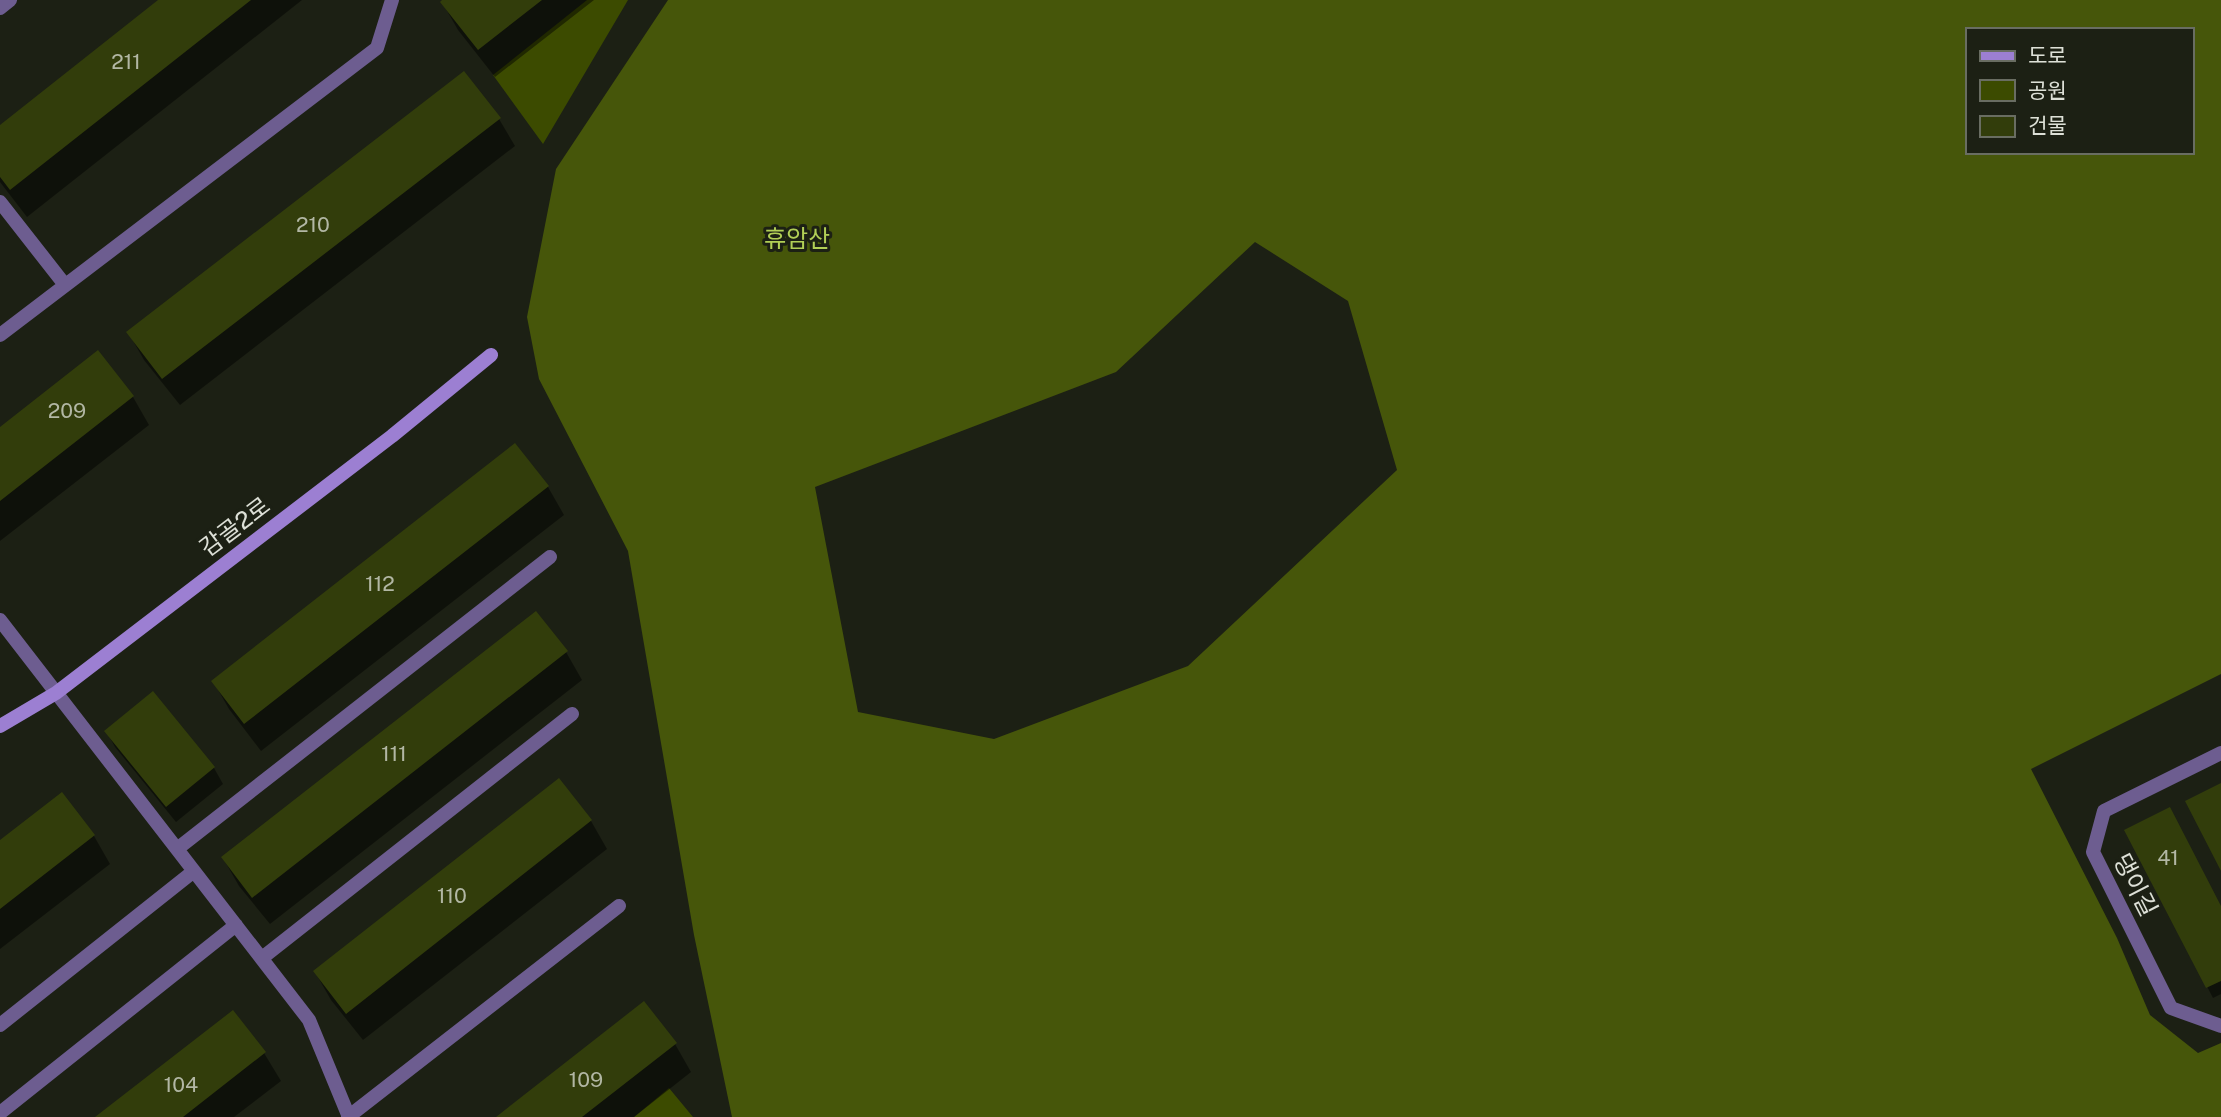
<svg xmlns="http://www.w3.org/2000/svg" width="2221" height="1117" font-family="'Public Sans','Noto Sans KR',sans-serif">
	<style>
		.green { fill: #3c4b00 }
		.forest { fill: #46560a; fill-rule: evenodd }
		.shadow { fill: #0007 }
		.building { fill: #323d0b }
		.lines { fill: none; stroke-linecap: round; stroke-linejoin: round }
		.lane { stroke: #6d5d90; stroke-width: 14 }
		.street { stroke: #6d5d90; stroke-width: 14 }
		.secondary { stroke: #9c7fd2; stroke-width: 14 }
		.labels { text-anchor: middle; stroke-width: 6; stroke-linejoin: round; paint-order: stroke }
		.number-label { font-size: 21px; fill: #b2b7a4 }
		.park-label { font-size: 24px; fill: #b1cf56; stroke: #1c2014 }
		.street-label { font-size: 24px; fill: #dde0d7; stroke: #1c2014 }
	</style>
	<rect width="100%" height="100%" fill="#1c2014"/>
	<path class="green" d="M587,0H628L543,144L493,75Z
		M669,1088L693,1117H634Z"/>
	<path class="forest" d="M668,0H2221V674L2031,769L2117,938L2150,1015L2198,1053L2221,1043V1117H732L694,935L628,551L539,379L527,317L556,169ZM1967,30H2191V152H1967ZM1255,242L1348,301L1397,470L1188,666L994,739L858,712L815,487L1116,372Z"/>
	<path class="shadow" d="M161,0H302L27,217L0,182V127Z
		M445,0H594L495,77L458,30L442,2Z
		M499,119L515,146L180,405L144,360L128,332Z
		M98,352L133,397L149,425L0,541V429Z
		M515,445L548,487L564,515L261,751L229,709L213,681Z
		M566,652L582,680L270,924L239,886L223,858Z
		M153,694L214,768L223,784L176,822L115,747L106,731Z
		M559,781L591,821L607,849L363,1040L331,1000L315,972Z
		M62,794L94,836L110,864L0,949V842Z
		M2127,831L2221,908V994L2213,998Z
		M233,1012L264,1053L281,1081L234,1117H98Z
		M675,1044L691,1072L634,1117H499Z"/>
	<path class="building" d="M158,0H251L10,190L0,177V125Z
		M442,0H542L478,50L440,2Z
		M464,71L501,118L162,379L126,332Z
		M98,350L134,396L0,501V427Z
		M515,443L549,486L244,724L211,681Z
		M536,611L568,651L252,898L221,857Z
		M153,691L215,767L166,807L104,731Z
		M559,778L592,820L346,1014L313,971Z
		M2221,783V871L2185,801Z
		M62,792L95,835L0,909V840Z
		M2170,807L2221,906V981L2206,988L2124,830Z
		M644,1001L677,1043L582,1117H496Z
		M233,1010L266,1052L183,1117H95Z"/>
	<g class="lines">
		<path class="lane" d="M0,8L10,0
			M0,202L65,285
			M0,335L377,48L392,0
			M0,620L309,1020L349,1117
			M177,849L550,557
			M262,958L572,714
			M0,1025L194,871
			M0,1113L236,925
			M348,1117L619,906"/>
		<path class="street" d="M2221,753L2104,811L2093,852L2171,1008L2221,1026"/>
		<path class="secondary" d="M0,726L56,693L392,436L491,355"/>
	</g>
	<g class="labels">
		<g class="number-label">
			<text x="126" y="69">211</text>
			<text x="313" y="232">210</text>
			<text x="67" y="418">209</text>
			<text x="380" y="591">112</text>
			<text x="394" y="761">111</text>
			<text x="2168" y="865">41</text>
			<text x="452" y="903">110</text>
			<text x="586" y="1087">109</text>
			<text x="181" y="1092">104</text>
		</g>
		<g class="park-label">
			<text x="797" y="247">휴암산</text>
		</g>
		<g class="street-label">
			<text transform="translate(235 527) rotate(-37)" y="8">감골2로</text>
			<text transform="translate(2135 885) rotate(63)" y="8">댕이길</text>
		</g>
	</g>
	<rect x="1966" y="28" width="228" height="126" fill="#1c2014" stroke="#696d62" stroke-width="2"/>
	<rect x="1980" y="51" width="35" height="10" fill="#9c7fd2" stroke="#696d62" stroke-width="2"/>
	<text x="2028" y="63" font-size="21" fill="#dde0d7">도로</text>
	<rect x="1980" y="80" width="35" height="21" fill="#3c4b00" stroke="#696d62" stroke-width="2"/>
	<text x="2028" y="98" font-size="21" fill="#dde0d7">공원</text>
	<rect x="1980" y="116" width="35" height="21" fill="#323d0b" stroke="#696d62" stroke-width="2"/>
	<text x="2028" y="133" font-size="21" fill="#dde0d7">건물</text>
</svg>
